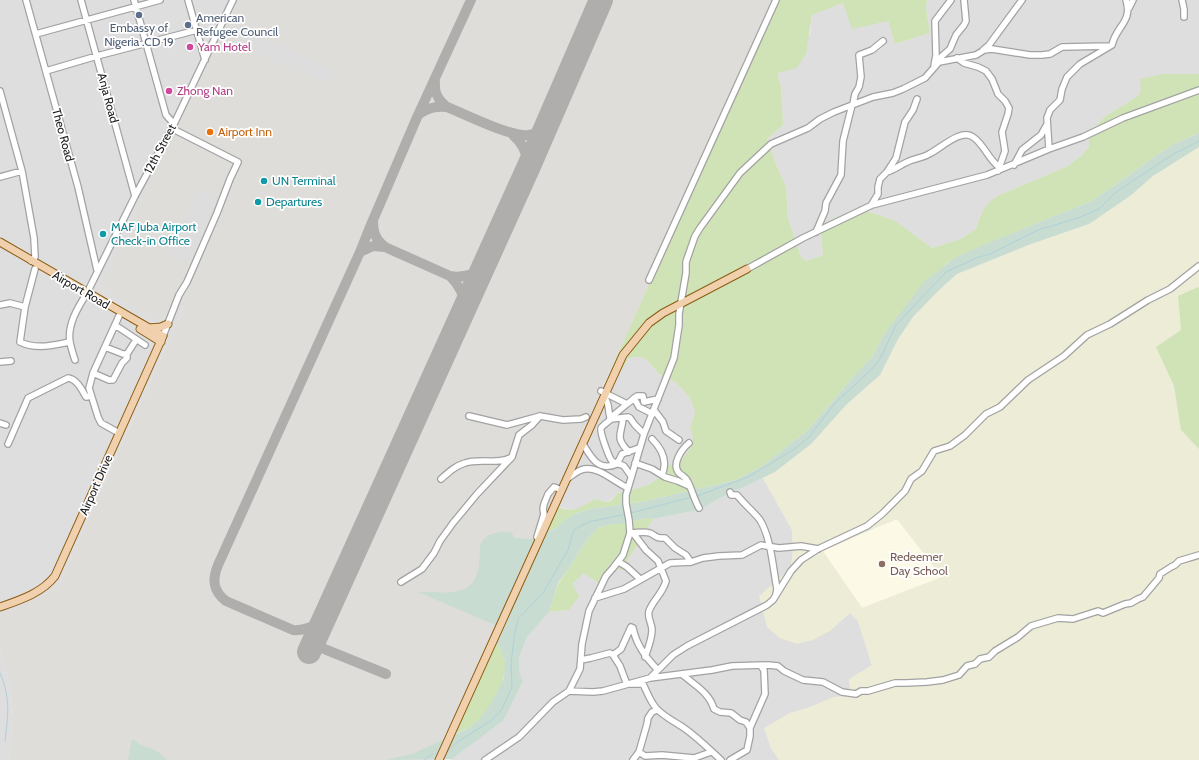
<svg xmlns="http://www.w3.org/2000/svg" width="1199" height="760" font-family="Cabin,sans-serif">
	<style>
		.residential { fill: #dfdede }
		.education { fill: #fcfae7 }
		.airport { fill: #dfddda }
		.farmland { fill: #ececd7; fill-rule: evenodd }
		.grass { fill: #cfe3b6 }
		.wetland { fill: #c8dcd2 }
		.parking { fill: #ddd }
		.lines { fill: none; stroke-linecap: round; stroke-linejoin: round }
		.stream { stroke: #afd1d8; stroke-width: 1 }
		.taxiway { stroke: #b0aeac; stroke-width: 10 }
		.runway { stroke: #b0aeac; stroke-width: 24 }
		.minor-casing { stroke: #a2a2a2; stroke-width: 8 }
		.major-casing { stroke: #8b5d13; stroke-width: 9 }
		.minor { stroke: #fff; stroke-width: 5.5 }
		.major { stroke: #f1d0ad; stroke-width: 7 }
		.service-dot { fill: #5c6f8a; stroke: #fff; stroke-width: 1.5 }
		.hotel-dot { fill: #d1479c; stroke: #fff; stroke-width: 1.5 }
		.food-dot { fill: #e8710a; stroke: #fff; stroke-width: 1.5 }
		.culture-dot { fill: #0f9aa8; stroke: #fff; stroke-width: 1.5 }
		.education-dot { fill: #8d6e63; stroke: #fff; stroke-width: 1.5 }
		.labels { text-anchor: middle; stroke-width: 3.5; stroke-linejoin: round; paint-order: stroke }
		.service-label { font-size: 12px; fill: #4e5e75; stroke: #fff; text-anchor: start }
		.hotel-label { font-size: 12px; fill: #b23c85; stroke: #fff; text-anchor: start }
		.street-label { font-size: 12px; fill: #212121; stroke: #fff }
		.food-label { font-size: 12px; fill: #c56008; stroke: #fff; text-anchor: start }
		.culture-label { font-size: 12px; fill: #0d838f; stroke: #fff; text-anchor: start }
		.education-label { font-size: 12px; fill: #785e54; stroke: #fff; text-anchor: start }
	</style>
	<rect width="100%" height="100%" fill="#f0ede9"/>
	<path class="residential" d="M0,0H237L229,19L227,20L175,131L163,318L172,304L184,307L57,589L0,610Z
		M927,0H1199V74L1183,75L1141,90L1138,96L1104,117L1094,128L1089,138V147L1081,156L1068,166L997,196L980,215L976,229L961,239L932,248L897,222L882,216L857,208L820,225L823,255L806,261L801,257L788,218L786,187L776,164L767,139L783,125L781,86L777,73L810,34L812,15L843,3L888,21L895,44L930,33L926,7Z
		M634,357H641L648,361L659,374L675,382L683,390L690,398L695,413L690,428L693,438L691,447L677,466L650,484L636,489L618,493L611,500L606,502L595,499L580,508L572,510L552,505L610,371L619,375L628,359Z
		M763,478L792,530L793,550L791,568L830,631L849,612L858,621L872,666L849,679L851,696L834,697L808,708L790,713L779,720L771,748L779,760H450L503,721L520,675L519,658L527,637L549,612L569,610L571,585L584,572L598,583L610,564L621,571L653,519L699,510L733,491L742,488Z
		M0,649L11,689L13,719L9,760H0Z"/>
	<path class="education" d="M897,519L942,577L862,608L822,551Z"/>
	<path class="airport" d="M237,0H777L601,391L561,485L436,760H9L13,719L11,689L0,649V610L57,589L184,307L172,304L163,318L155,321L101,285L227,19H230Z"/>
	<path class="farmland" d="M1199,147V288L1197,287L1181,330L1156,347L1174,386L1181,430L1199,449V760H779L771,748L764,728L790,713L808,708L834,697L851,696L849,679L872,665L858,621L850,613L830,631L813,640L797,644L780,638L767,627L759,596L791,568L793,550L792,530L763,478L775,472L811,444L847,404L880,375L898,339L913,317L939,290L958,274L1031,244L1089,224L1130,196L1153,176ZM897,519L942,577L862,608L823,551L877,527Z"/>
	<path class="grass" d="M777,0H927L926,7L930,33L895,44L888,21L852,29L843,3L812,15L806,54L797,68L777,73L781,86L783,125L767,139L776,164L786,187L788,218L801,257L806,261L823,255L820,225L857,208L882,216L897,222L932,248L961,239L976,229C980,214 984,205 997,196L1068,166L1081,156L1089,147V138L1094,128L1104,117L1138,96L1141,90L1140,79L1163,74H1199V133L1174,144L1156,156L1092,201L982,246L953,259L945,265L884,334L872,357L854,376L808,430L761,467L736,480L642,502L590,509L577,513L565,520L556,528L538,536L552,505C575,513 575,510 595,499L606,502L611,501L618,493L636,489L650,484L660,477L665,465L677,466L691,447L693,438L690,428L695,413L690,398L683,390L675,382L659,374L648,361L641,357H634L628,359L619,375L610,371Z
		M1198,287L1199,288V449L1181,430L1174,386L1156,347L1181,330L1178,296Z
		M646,518L653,519L621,571L610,564L598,583L584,573L572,584L579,596L569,610L549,612L558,584L569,568L589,537L598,528L612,524H623Z
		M490,642L500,647C502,652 505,657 505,662C507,680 492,708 479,720C470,729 457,733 446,738Z"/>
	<path class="wetland" d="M1199,133V147L1153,176L1130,196L1089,224L1031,244L957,274L939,290L913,317L898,339L880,375L847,404L811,444L775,472L742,488L733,491L699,510L653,519L646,518L623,524H612L598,528L589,537L569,568L558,583L549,612L527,637L519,658L520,675L523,681L503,721L452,759L385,760L412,754L465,730L478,721L491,704L504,678L505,661L500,647L490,642L497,626L418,592C432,591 450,595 464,589C479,582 479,566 480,552C480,549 480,545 481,543C487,532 501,531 511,532L515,538L530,539L556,528L565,520L577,513L590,509L642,502L736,480L761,467L808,430L854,376L872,357L884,334L924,282L953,259L981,246L1092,201L1156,156L1174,144Z
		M132,739L141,745L157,751L167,760H128Z"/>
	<path class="parking" d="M239,26L335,70L328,85L233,41Z
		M198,188L217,196L188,264L169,256Z"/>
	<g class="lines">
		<path class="stream" d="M697,496L748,477L793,450L809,437L834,404L873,368L880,359L896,325L946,272L979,257L990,254L1038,230L1078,218L1099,209L1116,192L1175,153L1182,150L1199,141
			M631,513L692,497
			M0,673C11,699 8,715 5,741
			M446,753L456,743L492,720L502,709L512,687L511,663L515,632L518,619L543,593L568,550L572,535L575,529L589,522L626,514
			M424,760L433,754"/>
		<path class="taxiway" d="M435,82C434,93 438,100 447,107
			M419,113L471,0
			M513,135C523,143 527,153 529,166
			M385,247C375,239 373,232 373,220L418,115C428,108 435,106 447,107C465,114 512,138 529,135C536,134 542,129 547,124
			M360,252L372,222
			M450,276C459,285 464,294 466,307
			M322,621C313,627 304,631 293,630L226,601C213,591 212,580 218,565L360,252L373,246L385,247L450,276C462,278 472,276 482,268
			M312,644L386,674"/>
		<path class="runway" d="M309,652L529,166L601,0"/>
		<g class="minor-casing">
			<path id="minor" d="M26,0L78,187L97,270
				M81,0L135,196
				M134,0L166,115L174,124
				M188,0L205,60
				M1182,0L1184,9V17
				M1129,8L1133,0
				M36,34L160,0
				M983,50L989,45L1022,0
				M957,58L964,63L978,67L986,71L992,79L998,94L1005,101L1009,108L1008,114L1002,132L1005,151L998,171
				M938,62L942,56L950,49L956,35L964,25L966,21L964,0
				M934,66L936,55L935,21L951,0
				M46,71L97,56L197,30
				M0,91L22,171L34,238L35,257L31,261
				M853,104L855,94L859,87L861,77L859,55L872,50L883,41
				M1049,149L1047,118L1050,110L1060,100L1062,89L1067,77L1080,64L1112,45C1116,26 1133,22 1126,0
				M1014,165L1022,150L1041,135L1046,126
				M887,172C896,169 903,163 912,160C918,158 924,157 929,154C940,149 961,128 973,137C984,144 988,159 999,167
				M0,177L22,171
				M872,204L878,194V187L880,179L887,172L896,158L905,122L913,110L917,99
				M816,232L825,211L826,203L841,175L843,141L852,105
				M35,269L25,307L20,342C37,350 53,345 70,342
				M747,269L803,238L872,205L987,175L1049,149L1083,137L1123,118L1199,90
				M649,280L776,0
				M0,305L10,303L25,307
				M119,316L93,373L89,388L98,417L101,423L119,433
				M115,325L145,345
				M163,336L179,295L187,282L217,213L230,179L238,162L171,128
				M105,347L123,354H127
				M75,360C73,354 71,348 70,342C67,325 78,307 87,293L135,196L174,124L233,0
				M0,362L11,361
				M93,373L109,380H113L122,363L127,358V354L136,340
				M601,391L627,404L637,396H643L644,402L658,399
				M605,398C611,407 607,413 611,419L628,417L630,418L635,425L644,434
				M634,398L639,407L653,414
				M654,410L663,422L666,431L679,440
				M469,416L507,425L540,416L563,420L581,419L586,417
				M610,418L627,404
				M623,418C622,434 614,437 629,452
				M611,419C608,422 603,425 601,428C599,430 609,458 612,461C616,464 620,464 624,466L631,476
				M0,423L6,425
				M652,439C662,449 668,461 662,475
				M689,443C682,449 671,464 679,473C682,476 686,477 688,482C692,490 694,499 699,508
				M8,444L28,398L68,378C77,379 82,390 86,397L91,396
				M583,444C591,457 598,472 617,464L622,454L639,448
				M635,463L652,469L665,477L678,481L689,486
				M441,479C449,472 455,466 465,463C480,458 498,465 512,457L519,435L532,425L540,416
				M567,479C571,476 576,472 581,470C597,464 614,482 628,488
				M730,492L731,495H737C744,504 753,511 760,520C771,538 773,568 777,589L776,594
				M631,533C637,533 644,531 650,533C658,537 655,538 665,538L675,548L686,555L691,562
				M633,533L646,550L658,561L666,581C663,593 653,600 649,611C647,618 652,623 652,630C652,638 648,649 645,657
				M537,537L544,514L543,509L544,504L548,494L554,487L559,489
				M619,562L627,567L640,579
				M401,582L422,569L434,553L440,541L453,523L477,494L512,457
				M595,598L624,589L670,563L691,562L703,558L719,556L742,555L761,545L779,548L801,546L818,549
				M631,627L621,649L613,655L620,666L626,682L628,684H643C647,692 650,701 656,708C664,717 674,721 684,728C697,737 709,749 721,760
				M633,628C636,645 646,658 658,670
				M581,660L591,658L610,653L613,655
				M682,674C694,685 709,692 714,709L720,712L731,713L740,720L746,722L750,728
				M650,678L712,670L732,666L768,665L778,666L784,671L803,680L823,682L842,692L856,694L861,691H868L895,683H906L927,682L943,680L959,675L967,666L975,664L980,659L989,657L995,651L1018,637L1031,626L1058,618L1073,619L1098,611L1103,613L1125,604L1131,603L1138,599L1143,597L1159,578L1160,574L1171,567L1175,565L1179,561L1199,555
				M569,691L580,669L582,644L589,611L606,576L613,568L623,555L630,533L629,520L626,504V495L644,434L674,358L679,325V314L686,273V262L695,236L700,228L740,173L771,144L808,128L820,119L834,112L873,97L893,93L903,89L925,78L939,62L976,55L984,50L992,49L1030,55H1042L1050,54L1062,47L1110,46
				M639,752L645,756L662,755L694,758L711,752
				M485,760L519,737L553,702L569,691L593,692L603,691L650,678L673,655L687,646L767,605L773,600L791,571L801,560L818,549L867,526L882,514L905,491L911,479L922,471L934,451L950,446L965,435L986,414L1000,407L1028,380L1064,356L1087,335L1110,324L1148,300L1170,289L1199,266
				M633,760L639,752L647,724L648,718L652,712L657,710
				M730,760L747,750L750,736V728L765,694L764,670L761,666"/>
		</g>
		<g class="major-casing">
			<path id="major" d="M0,242L163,336L55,576C42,593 20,600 0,607
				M149,328L161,327L168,324
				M140,329L161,342
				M439,760L623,355L649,323L663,313L747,269"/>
		</g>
		<use href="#minor" class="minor"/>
		<use href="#major" class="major"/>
	</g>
	<g class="service-dot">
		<circle cx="139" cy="15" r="4"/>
		<circle cx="188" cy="25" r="4"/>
	</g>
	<g class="hotel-dot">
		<circle cx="190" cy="47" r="4"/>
		<circle cx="169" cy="91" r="4"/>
	</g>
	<circle class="food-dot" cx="210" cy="132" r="4"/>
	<g class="culture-dot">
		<circle cx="264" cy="181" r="4"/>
		<circle cx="258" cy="202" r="4"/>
		<circle cx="103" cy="234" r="4"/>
	</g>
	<circle class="education-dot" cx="882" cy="564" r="4"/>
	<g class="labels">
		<g class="service-label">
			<text x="196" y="22">American<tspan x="196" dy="14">Refugee Council</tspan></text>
			<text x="139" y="32" text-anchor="middle">Embassy of<tspan x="139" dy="14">Nigeria .CD 19</tspan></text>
		</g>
		<g class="hotel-label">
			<text x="198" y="51">Yam Hotel</text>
			<text x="177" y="95">Zhong Nan</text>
		</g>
		<g class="street-label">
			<text transform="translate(108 98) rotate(75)" y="4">Anja Road</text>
			<text transform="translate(63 135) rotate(75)" y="4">Theo Road</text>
			<text transform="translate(160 149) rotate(-62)" y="4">12th Street</text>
			<text transform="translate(81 290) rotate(30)" y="4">Airport Road</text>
			<text transform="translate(96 485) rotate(-66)" y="4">Airport Drive</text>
		</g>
		<g class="food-label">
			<text x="218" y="136">Airport Inn</text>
		</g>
		<g class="culture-label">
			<text x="272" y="185">UN Terminal</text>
			<text x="266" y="206">Departures</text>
			<text x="111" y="231">MAF Juba Airport<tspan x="111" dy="14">Check-in Office</tspan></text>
		</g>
		<g class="education-label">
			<text x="890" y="561">Redeemer<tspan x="890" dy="14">Day School</tspan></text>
		</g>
	</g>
</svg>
